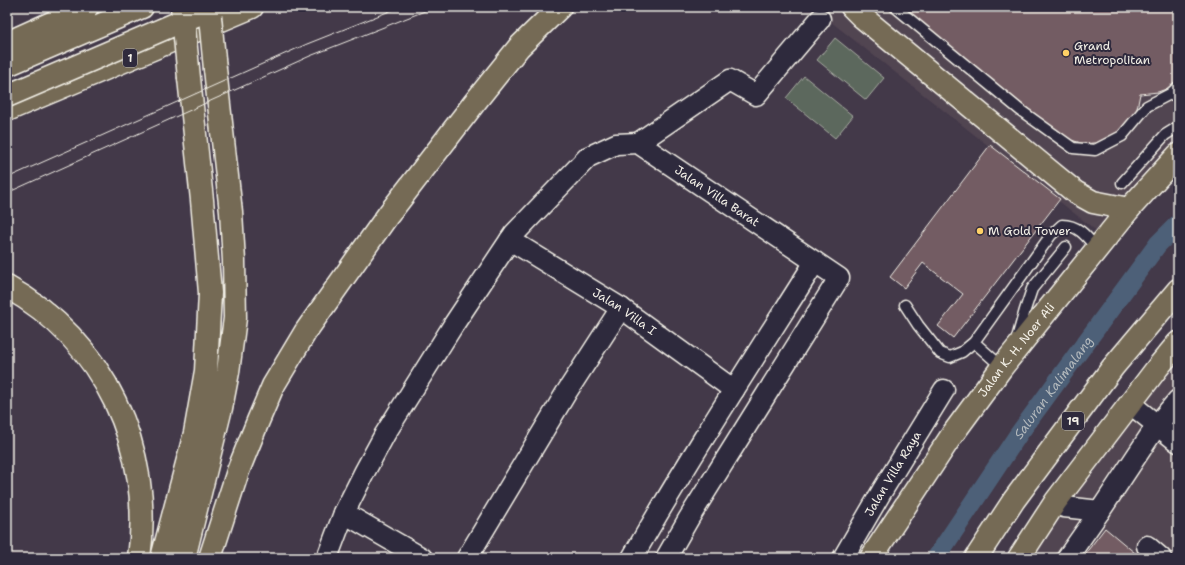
<svg xmlns="http://www.w3.org/2000/svg" width="1185" height="565" font-family="'Shantell Sans',sans-serif">
	<style>
		.built { fill: #514451 }
		.green { fill: #5c685d; stroke: #a8aca2 }
		.lines { fill: none; stroke-linecap: round; stroke-linejoin: round }
		.canal { stroke: #4d6178; stroke-width: 19 }
		.building { fill: #735c64; stroke: #f4f1e8 }
		.service-casing { stroke: #f4f1e8; stroke-width: 13 }
		.minor-casing { stroke: #f4f1e8; stroke-width: 23 }
		.primary-casing { stroke: #f4f1e8; stroke-width: 25 }
		.motorway-casing { stroke: #f4f1e8; stroke-width: 25 }
		.service { stroke: #2f2a3d; stroke-width: 10 }
		.minor { stroke: #2f2a3d; stroke-width: 20 }
		.primary { stroke: #756a55; stroke-width: 22 }
		.motorway { stroke: #756a55; stroke-width: 22 }
		.tram { stroke: #f4f1e8; stroke-width: 1 }
		.motorway-bridge-casing { stroke: #f4f1e8; stroke-width: 25; stroke-linecap: butt }
		.motorway-bridge { stroke: #756a55; stroke-width: 22 }
		.poi-dot { fill: #ffd166; stroke: #2f2a3d; stroke-width: 1.5 }
		.labels { text-anchor: middle; stroke-width: 4; stroke-linejoin: round; paint-order: stroke }
		.shield { fill: #2f2a3d; stroke: #b9b5b5; stroke-width: 1 }
		.shield-label { font-size: 11px; font-weight: bold; fill: #f4f1e8 }
		.poi-label { font-size: 12px; fill: #f4f1e8; stroke: #2f2a3d; text-anchor: start }
		.street-label { font-size: 12px; fill: #f4f1e8; stroke: #2f2a3d }
		.water-label { font-size: 13px; font-style: italic; fill: #b1b7bb; stroke: #2f2a3d }
	</style>
	<rect width="100%" height="100%" fill="#433949"/>
	<filter id="ink" filterUnits="userSpaceOnUse"><feTurbulence type="fractalNoise" baseFrequency=".025" numOctaves="2"/><feDisplacementMap in="SourceGraphic" scale="8" xChannelSelector="R" yChannelSelector="G"/><feConvolveMatrix kernelMatrix="1 2 1 2 8 2 1 2 1" color-interpolation-filters="sRGB"/></filter>
	<g filter="url(#ink)">
		<path class="built" d="M812,7H1178V151L1098,232Z
			M1178,358V549L1171,558H1029L1064,507Z"/>
		<path class="green" d="M835,38L884,78L866,100L817,60Z
			M804,76L853,116L835,138L786,98Z"/>
		<g class="lines">
			<path class="canal" id="s1" d="M936,558L1018,435L1158,244L1178,224"/>
		</g>
		<path class="building" d="M907,7H1178V84L1174,86L1158,92L1140,94L1135,118L1121,134L1103,142L1084,144L1068,139L913,21L907,10Z
			M990,145L1060,199L953,338L938,326L963,294L923,263L904,288L890,277Z
			M1105,528L1141,558H1082Z"/>
		<g class="lines">
			<g class="service-casing">
				<path id="service" d="M895,7L1020,110L1073,148L1095,150L1122,136L1147,106L1170,94L1178,87
					M1122,183L1165,135L1178,127
					M905,305L918,325L940,353L950,357L962,352L974,342L1051,235L1062,225C1079,225 1087,237 1097,249
					M1017,338L1025,310L1032,289L1066,247
					M974,342L1002,367"/>
			</g>
			<g class="minor-casing">
				<g id="minor">
					<path d="M638,143L730,80L756,95L820,19"/>
					<path id="s2" d="M510,240L621,308L734,390"/>
					<path d="M1137,409L1178,442"/>
					<path d="M1064,507L1100,511"/>
					<path d="M344,513L422,558"/>
					<path d="M1147,546L1161,558"/>
					<path id="s3" d="M327,558L344,513L365,471L385,434L454,324L514,234L588,157L616,144L638,143L839,278L689,518L666,558"/>
					<path d="M467,558L566,393L621,308"/>
					<path d="M632,558C690,457 753,360 815,262"/>
					<path id="s4" d="M843,558L882,491L944,390"/>
					<path d="M1067,558L1100,511L1157,425L1178,400"/>
				</g>
			</g>
			<g class="primary-casing">
				<g id="primary">
					<path id="s5" d="M871,558L952,435L1002,367L1129,209L1178,155"/>
				</g>
			</g>
			<g class="motorway-casing">
				<path id="motorway" d="M852,7L861,16L1075,192L1093,202L1129,209
					M7,43L87,7
					M7,65L142,7
					M7,110L252,7
					M7,287C104,340 154,449 139,558
					M162,558L195,433L206,371L210,293L202,200L189,78
					M184,558L221,408L228,372L235,318L234,261L231,212L215,69
					M210,558L238,471L258,421L273,386L306,331L388,215L475,102L519,47L560,7
					M976,558L1014,500L1113,367L1178,290
					M1019,558L1056,501L1158,367L1178,343"/>
			</g>
			<use href="#service" class="service"/>
			<use href="#minor" class="minor"/>
			<use href="#primary" class="primary"/>
			<use href="#motorway" class="motorway"/>
			<path class="tram" d="M7,178L307,44L400,7
				M7,193L310,56L435,7"/>
			<g class="motorway-bridge-casing">
				<path id="motorway-bridge" d="M182,7L189,78
					M209,7L215,69
					M7,96L215,7"/>
			</g>
			<use href="#motorway-bridge" class="motorway-bridge"/>
		</g>
	</g>
	<g class="poi-dot">
		<circle cx="1066" cy="53" r="4"/>
		<circle cx="980" cy="231" r="4"/>
	</g>
	<g class="labels">
		<g class="shield">
			<rect x="123" y="49" width="14" height="18" rx="3"/>
			<rect x="1062" y="412" width="22" height="18" rx="3"/>
		</g>
		<g class="shield-label">
			<text x="130" y="62">1</text>
			<text x="1073" y="425">19</text>
		</g>
		<g class="poi-label">
			<text x="1074" y="50">Grand<tspan x="1074" dy="14">Metropolitan</tspan></text>
			<text x="988" y="235">M Gold Tower</text>
		</g>
		<g class="street-label">
			<text dy="4" stroke="none"><textPath href="#s3" startOffset="630">Jalan Villa Barat</textPath></text>
			<text dy="4" stroke="none"><textPath href="#s2" startOffset="135">Jalan Villa I</textPath></text>
			<text dy="4" stroke="none"><textPath href="#s5" startOffset="254">Jalan K. H. Noer Ali</textPath></text>
			<text dy="4" stroke="none"><textPath href="#s4" startOffset="98">Jalan Villa Raya</textPath></text>
		</g>
		<g class="water-label">
			<text dy="5" stroke="none"><textPath href="#s1" startOffset="207">Saluran Kalimalang</textPath></text>
		</g>
	</g>
	<rect width="1185" height="565" fill="none" stroke="#2f2a3d" stroke-width="24"/>
	<rect x="12" y="12" width="1161" height="541" fill="none" stroke="#f4f1e8" stroke-width="1.5" filter="url(#ink)"/>
</svg>
